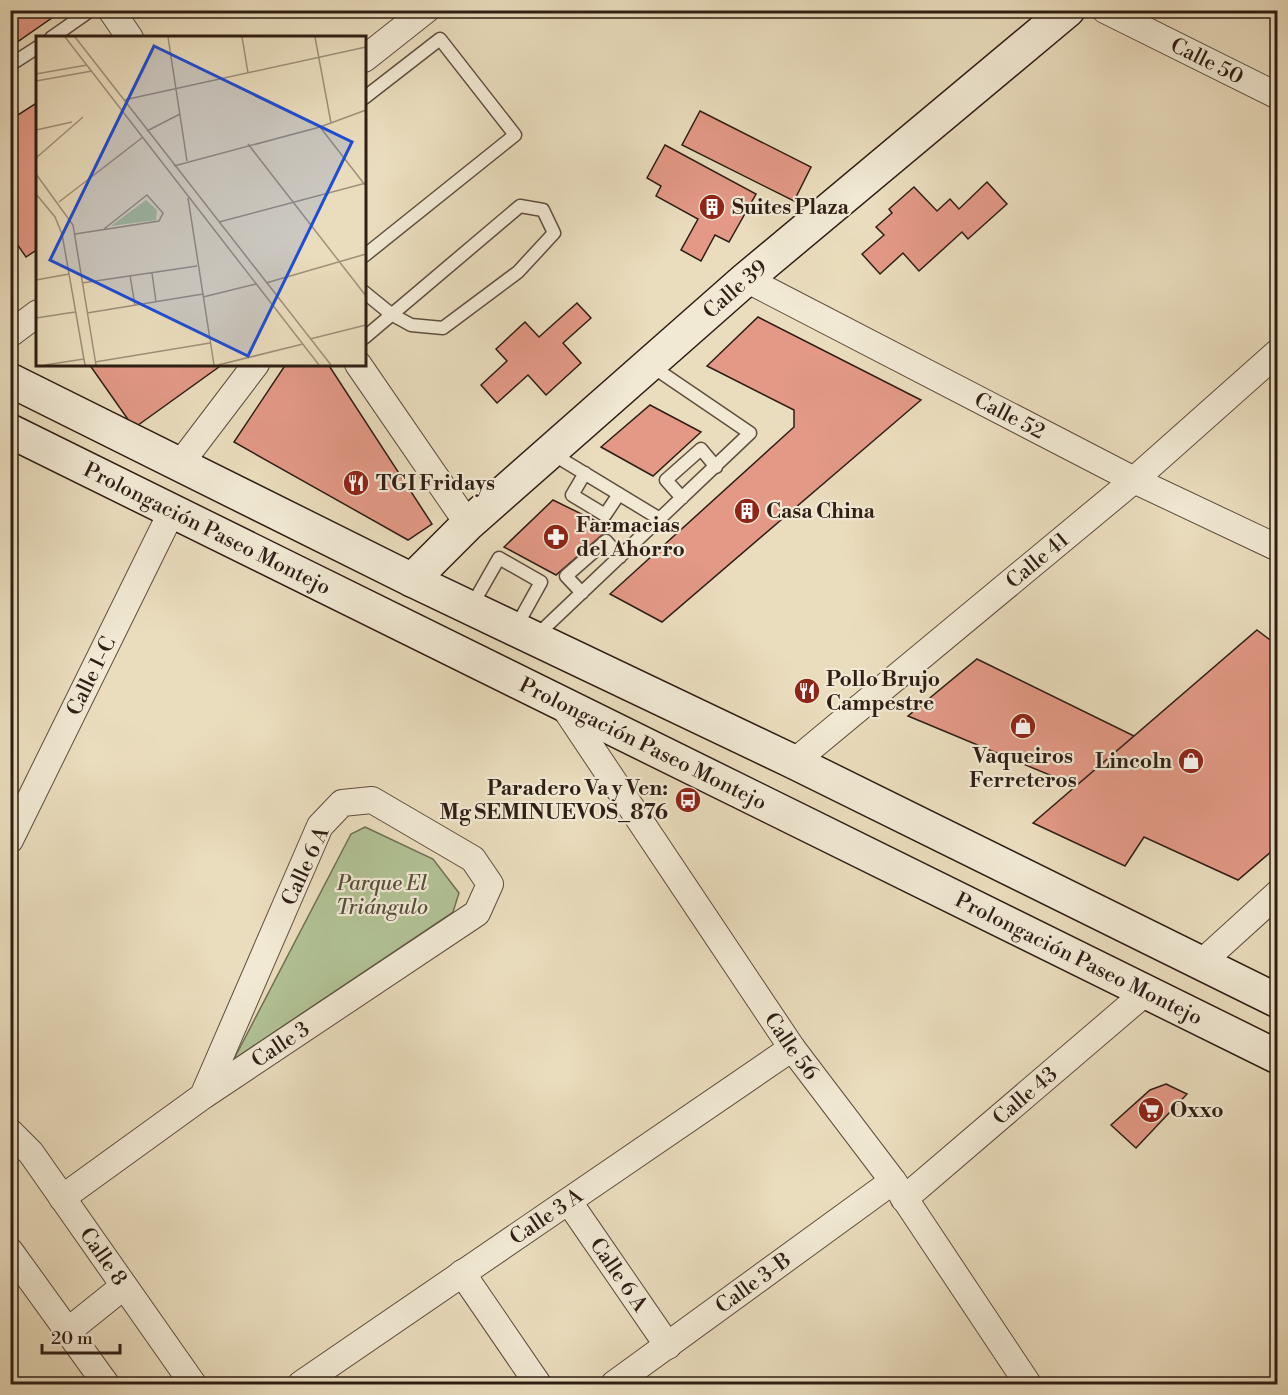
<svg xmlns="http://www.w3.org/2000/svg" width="1288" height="1395" font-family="'Libre Bodoni',serif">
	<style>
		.green { fill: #b1c295; stroke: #707055; stroke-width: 1.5 }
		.building { fill: #e39986; stroke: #2f1e15; stroke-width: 1.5 }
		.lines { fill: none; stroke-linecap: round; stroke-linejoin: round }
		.lane-casing { stroke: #5e4e3f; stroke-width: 15 }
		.street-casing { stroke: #5e4e3f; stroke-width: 28 }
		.secondary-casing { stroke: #2f1e15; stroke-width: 36 }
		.lane { stroke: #f1e9d4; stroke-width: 12 }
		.street { stroke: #f1e9d4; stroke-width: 26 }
		.secondary { stroke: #f1e9d4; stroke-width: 33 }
		.labels { text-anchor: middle; stroke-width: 4.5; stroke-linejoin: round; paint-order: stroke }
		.street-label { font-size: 21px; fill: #2f1e15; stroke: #f1e9d4 }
		.poi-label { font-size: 21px; font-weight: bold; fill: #2f1e15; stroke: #f1e9d4; text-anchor: start }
		.park-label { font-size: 21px; font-style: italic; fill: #564f3b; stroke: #f1e9d4 }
		.inset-road { fill: none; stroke: #9f917a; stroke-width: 1.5 }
		.view { fill: #1d4ed8; fill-opacity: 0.15; stroke: #1d4ed8; stroke-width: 3 }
		.inset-edge { fill: none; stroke: #2f1e15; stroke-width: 3 }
	</style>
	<rect width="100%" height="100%" fill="#eaddbd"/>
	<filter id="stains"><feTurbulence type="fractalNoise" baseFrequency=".00333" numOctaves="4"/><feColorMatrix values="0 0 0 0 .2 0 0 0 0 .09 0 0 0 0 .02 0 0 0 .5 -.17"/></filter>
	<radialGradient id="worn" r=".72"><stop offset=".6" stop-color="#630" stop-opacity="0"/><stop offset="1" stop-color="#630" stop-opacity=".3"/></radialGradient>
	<path class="green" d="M365,827L433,859L459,893L453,912L234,1059L351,834Z"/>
	<path class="building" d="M10,10H52L56,15L10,47Z
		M38,102V249L26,257L10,234V120Z
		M700,111L811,167L794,201L682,145Z
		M665,145L756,194L729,242L715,235L701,261L681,250L698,219L656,196L661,186L647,178Z
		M987,182L1007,204L968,239L962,232L919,271L903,253L880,274L862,254L884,235L876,227L892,213L889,209L914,187L937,211L950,199L959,209Z
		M577,303L591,318L563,343L581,363L546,395L528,375L497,403L481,385L507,361L496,349L525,322L539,337Z
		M758,317L921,400L662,622L610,594L794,427V410L707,366Z
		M89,364H223L134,428Z
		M286,364H328L432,524L408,540L234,442Z
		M650,405L701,432L653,476L601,447Z
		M553,500L610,528L556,575L504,547Z
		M1257,630L1278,646V846L1238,880L1144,837L1125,866L1033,823Z
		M977,659L1134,736L1076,786L908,716Z
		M1166,1084L1187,1094L1136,1148L1111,1125L1150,1090Z"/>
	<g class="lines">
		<g class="lane-casing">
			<path id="lane" d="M51,38L91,10
				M10,65L38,47
				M364,98L440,39L515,135L364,256
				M364,292L391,314L411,325L443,328L518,272L554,233L543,210L520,206L364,338
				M551,453L660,519
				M585,473L572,495L605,515L619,494
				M682,498L666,480L701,449L716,467
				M582,593L566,576L606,541L620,557
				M471,607L499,558L541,582L516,627
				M535,637L750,433L650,365"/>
		</g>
		<g class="street-casing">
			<g id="street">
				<path d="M111,10L130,38"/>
				<path id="s1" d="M1105,10L1278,96"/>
				<path d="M364,59L426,10"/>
				<path id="s2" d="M746,279L1134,480L1278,548"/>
				<path d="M10,334L38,313"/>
				<path d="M358,364L468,524"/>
				<path d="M180,464L256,364"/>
				<path id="s3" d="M562,704L792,1048L893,1181L1028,1384"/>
				<path id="s4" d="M794,762L1134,480L1278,352"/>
				<path id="s5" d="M10,840L172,511"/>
				<path d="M1201,963L1278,893"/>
				<path id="s6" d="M10,1132L31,1153L193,1384"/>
				<path id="s7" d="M62,1198L203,1096L477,913L490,884L473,859L372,800L342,803L320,826L203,1096"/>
				<path id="s8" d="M904,1199L1146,992"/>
				<path id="s9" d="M569,1202L668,1346"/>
				<path d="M10,1251L106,1384"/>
				<path d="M462,1273L538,1384"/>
				<path d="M68,1331L124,1286"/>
				<path id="s10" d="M301,1384C464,1271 629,1161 792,1048"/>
				<path id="s11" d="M614,1384L893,1181"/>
			</g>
		</g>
		<g class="secondary-casing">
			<g id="secondary">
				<path d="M10,380L412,580L794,762L1278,1001"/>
				<path id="s12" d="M10,431L1278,1057"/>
				<path id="s13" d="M412,580L468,524L746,279L1068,10"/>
			</g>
		</g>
		<use href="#lane" class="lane"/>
		<use href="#street" class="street"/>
		<use href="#secondary" class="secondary"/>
	</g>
	<defs>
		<g id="building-disc" transform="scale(1.35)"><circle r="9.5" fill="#8f2418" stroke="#f1e9d4"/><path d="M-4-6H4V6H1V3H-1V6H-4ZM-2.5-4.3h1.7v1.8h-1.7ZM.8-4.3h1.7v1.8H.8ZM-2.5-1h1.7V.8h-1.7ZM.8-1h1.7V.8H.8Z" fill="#fff"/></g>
		<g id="restaurant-disc" transform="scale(1.35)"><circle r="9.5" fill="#8f2418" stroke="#f1e9d4"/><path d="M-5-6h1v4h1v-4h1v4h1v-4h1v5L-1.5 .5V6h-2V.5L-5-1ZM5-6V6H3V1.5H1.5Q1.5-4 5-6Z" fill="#fff"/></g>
		<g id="pharmacy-disc" transform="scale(1.35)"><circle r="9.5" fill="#8f2418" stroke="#f1e9d4"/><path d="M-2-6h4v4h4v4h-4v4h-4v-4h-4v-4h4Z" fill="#fff"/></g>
		<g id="shop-disc" transform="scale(1.35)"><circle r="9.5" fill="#8f2418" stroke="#f1e9d4"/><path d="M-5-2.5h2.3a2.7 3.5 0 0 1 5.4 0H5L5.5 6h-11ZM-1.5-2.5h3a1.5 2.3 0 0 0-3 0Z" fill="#fff"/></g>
		<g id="bus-disc" transform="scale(1.35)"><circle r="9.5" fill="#8f2418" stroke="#f1e9d4"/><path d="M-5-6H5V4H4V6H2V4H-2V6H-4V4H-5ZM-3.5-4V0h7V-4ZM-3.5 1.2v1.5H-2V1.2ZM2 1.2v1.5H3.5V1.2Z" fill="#fff"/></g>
		<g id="supermarket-disc" transform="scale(1.35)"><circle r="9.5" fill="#8f2418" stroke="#f1e9d4"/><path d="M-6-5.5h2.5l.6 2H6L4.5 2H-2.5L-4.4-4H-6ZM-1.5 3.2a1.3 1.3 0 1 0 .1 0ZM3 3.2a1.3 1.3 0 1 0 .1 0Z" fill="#fff"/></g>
	</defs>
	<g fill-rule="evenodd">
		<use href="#building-disc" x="712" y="207"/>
		<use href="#restaurant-disc" x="356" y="483"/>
		<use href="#building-disc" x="747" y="511"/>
		<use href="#pharmacy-disc" x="556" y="537"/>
		<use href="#restaurant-disc" x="807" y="691"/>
		<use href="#shop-disc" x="1023" y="726"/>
		<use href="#shop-disc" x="1191" y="761"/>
		<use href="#bus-disc" x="688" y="800"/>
		<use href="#supermarket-disc" x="1151" y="1110"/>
	</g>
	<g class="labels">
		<g class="street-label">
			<text dy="7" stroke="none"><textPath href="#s1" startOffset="114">Calle 50</textPath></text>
			<text dy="7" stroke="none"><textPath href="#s13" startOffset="435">Calle 39</textPath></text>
			<text dy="7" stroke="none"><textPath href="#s2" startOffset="297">Calle 52</textPath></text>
			<text dy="7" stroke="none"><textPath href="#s12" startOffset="220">Prolongación Paseo Montejo</textPath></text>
			<text dy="7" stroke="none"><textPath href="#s4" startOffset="316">Calle 41</textPath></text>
			<text dy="7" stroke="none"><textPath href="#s5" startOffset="183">Calle 1-C</textPath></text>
			<text dy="7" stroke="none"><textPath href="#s12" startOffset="706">Prolongación Paseo Montejo</textPath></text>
			<text transform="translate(305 866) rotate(-65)" y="7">Calle 6 A</text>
			<text dy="7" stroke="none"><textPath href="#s12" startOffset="1192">Prolongación Paseo Montejo</textPath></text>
			<text dy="7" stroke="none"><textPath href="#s7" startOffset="267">Calle 3</textPath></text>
			<text dy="7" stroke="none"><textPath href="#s3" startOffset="412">Calle 56</textPath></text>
			<text dy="7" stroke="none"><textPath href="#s8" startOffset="159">Calle 43</textPath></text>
			<text dy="7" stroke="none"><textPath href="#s10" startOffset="297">Calle 3 A</textPath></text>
			<text dy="7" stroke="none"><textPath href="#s6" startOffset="156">Calle 8</textPath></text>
			<text dy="7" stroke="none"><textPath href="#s9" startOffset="88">Calle 6 A</textPath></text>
			<text dy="7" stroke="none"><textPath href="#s11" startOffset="172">Calle 3-B</textPath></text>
		</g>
		<g class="poi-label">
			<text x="732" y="214">Suites Plaza</text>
			<text x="376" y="490">TGI Fridays</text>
			<text x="766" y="518">Casa China</text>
			<text x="576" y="532">Farmacias<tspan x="576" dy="24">del Ahorro</tspan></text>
			<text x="826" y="686">Pollo Brujo<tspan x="826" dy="24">Campestre</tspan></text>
			<text x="1023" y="763" text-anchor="middle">Vaqueiros<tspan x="1023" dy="24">Ferreteros</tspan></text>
			<text x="1172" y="768" text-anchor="end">Lincoln</text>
			<text x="668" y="795" text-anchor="end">Paradero Va y Ven:<tspan x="668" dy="24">Mg SEMINUEVOS_876</tspan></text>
			<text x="1170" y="1117">Oxxo</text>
		</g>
		<g class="park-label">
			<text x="382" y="890">Parque El<tspan x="382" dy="24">Triángulo</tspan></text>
		</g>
	</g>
	<g transform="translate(36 36)">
		<rect width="330" height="330" fill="#eaddbd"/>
		<path d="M110,164L121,174L120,184L75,190Z" fill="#b1c295"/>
		<path class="inset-road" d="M29,1L283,329M39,1L295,329M132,1L151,125M206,1L212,37M279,1L295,87M0,38L51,29M0,45L56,35M88,64L330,11M284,91L329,149M0,94L36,86M111,95L144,78M212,108L330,260M0,122L47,81M138,130L284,91L330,74M0,138L37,189L60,329M0,158L19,181L26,198L49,329M152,162L178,329M23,166L107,101M183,186L330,147M39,198L123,185L127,177L111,159L68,193M116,237L120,266M94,239L99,270M0,244L33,238M46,247L161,230M230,247L330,218M167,261L220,248M51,277L167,258M0,282L39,276M274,303L330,289M59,326L174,307M9,329L48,323M182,329L267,308"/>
		<path class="view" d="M118,10L316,106L212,320L14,224Z"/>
		<rect width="330" height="330" class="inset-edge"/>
	</g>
	<rect width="1288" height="1395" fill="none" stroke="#eaddbd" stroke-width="36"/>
	<rect x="12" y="12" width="1264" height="1371" fill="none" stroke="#2f1e15" stroke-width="3"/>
	<rect x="18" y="18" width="1252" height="1359" fill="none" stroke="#2f1e15" stroke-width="1.5"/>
	<path d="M42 1344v9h78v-9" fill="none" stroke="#2f1e15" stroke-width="3"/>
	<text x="51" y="1344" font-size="18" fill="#2f1e15" stroke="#f1e9d4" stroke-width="4.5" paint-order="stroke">20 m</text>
	<rect width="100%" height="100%" filter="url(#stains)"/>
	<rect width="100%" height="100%" fill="url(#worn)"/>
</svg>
